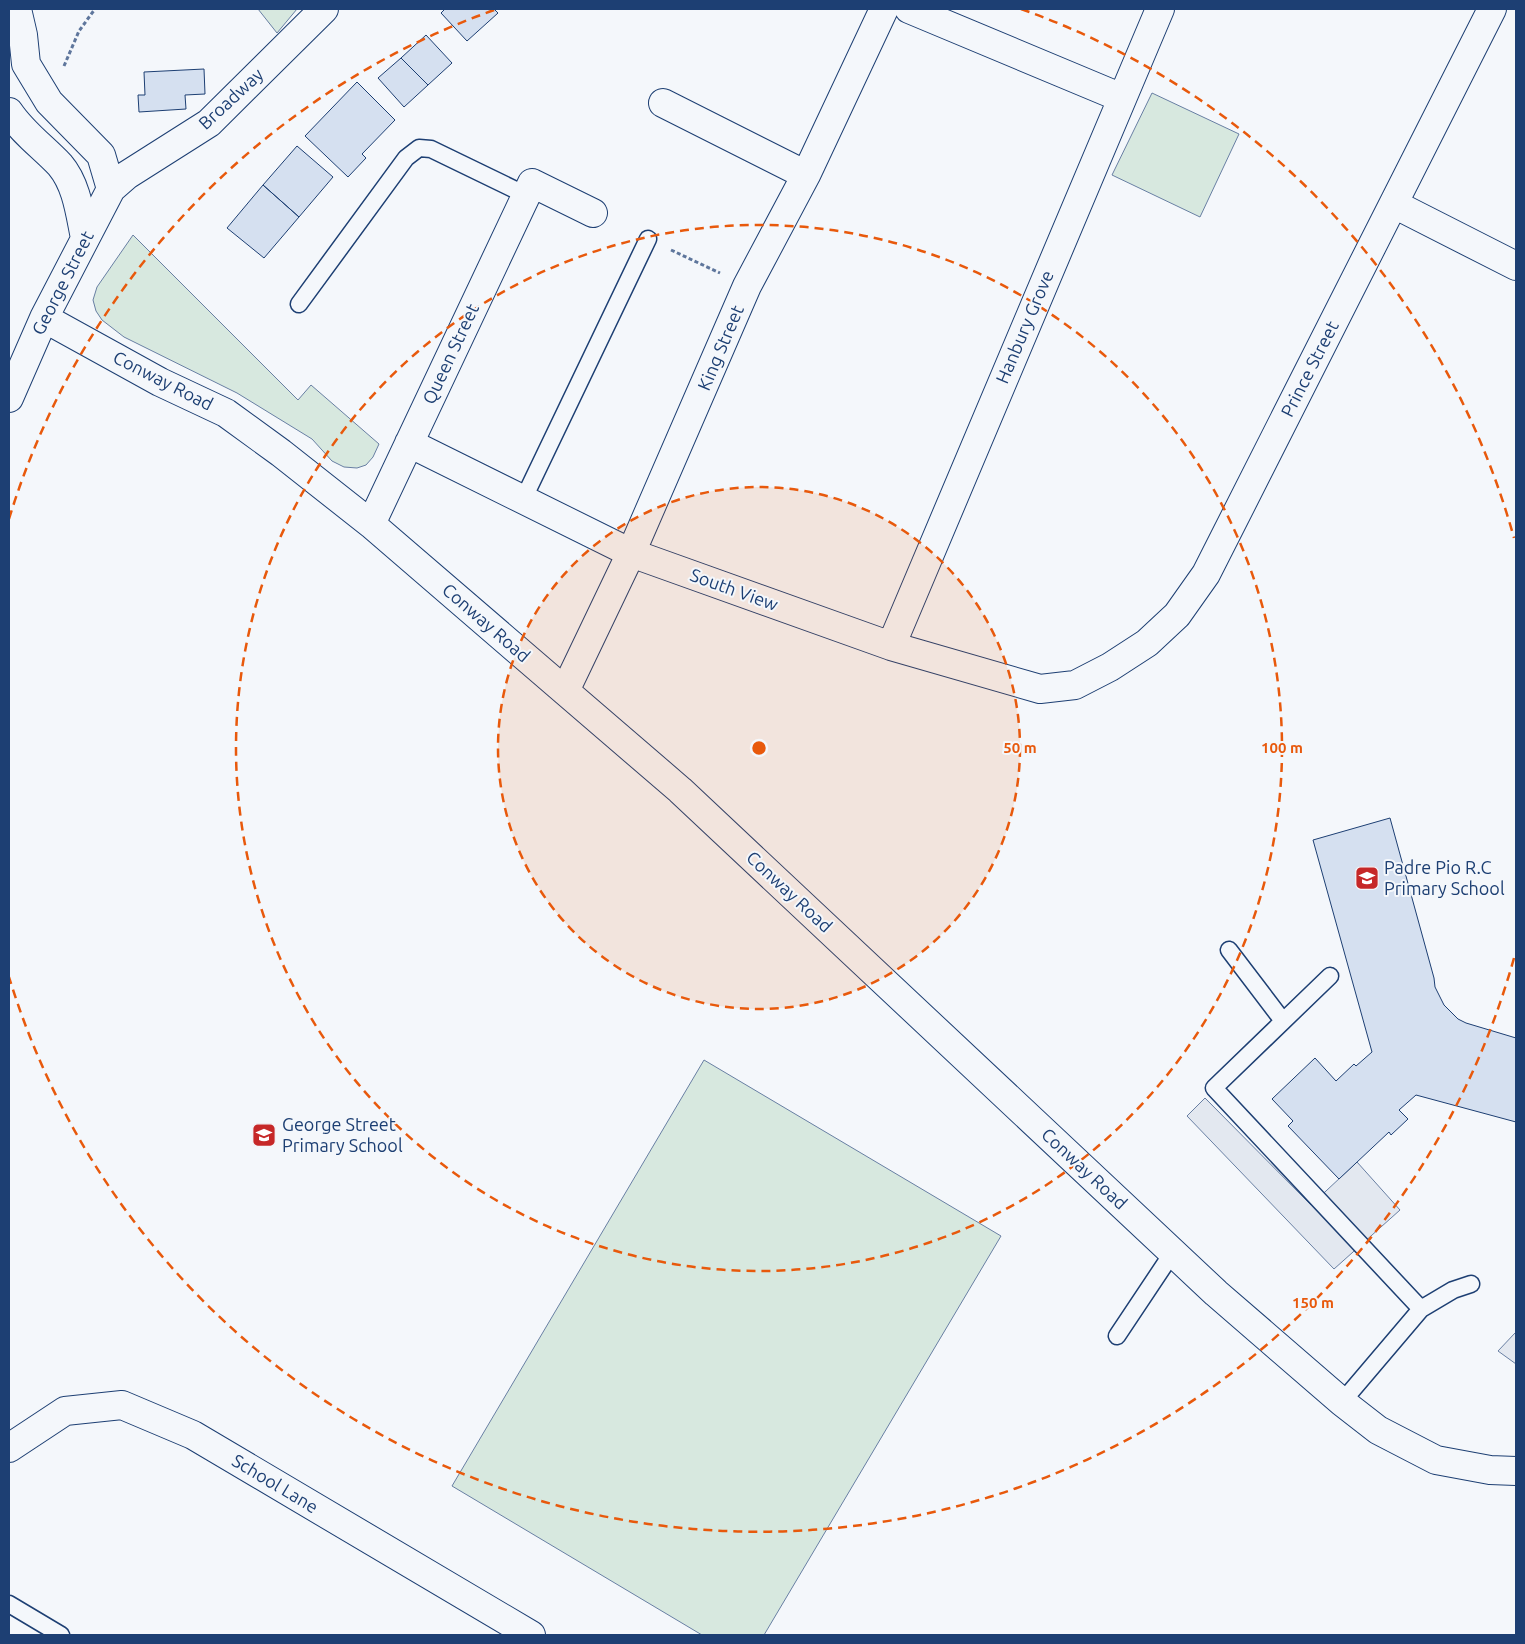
<svg xmlns="http://www.w3.org/2000/svg" width="1525" height="1644" font-family="Ubuntu,sans-serif">
	<style>
		.green { fill: #d7e8df; stroke: #687fa3 }
		.parking { fill: #e3e8f0; stroke: #687fa3 }
		.building { fill: #d5e0f0; stroke: #1d3f73 }
		.lines { fill: none; stroke-linecap: round; stroke-linejoin: round }
		.lane-casing { stroke: #1d3f73; stroke-width: 19 }
		.street-casing { stroke: #1d3f73; stroke-width: 30 }
		.path { stroke: #5e769c; stroke-width: 3; stroke-dasharray: 4 2.5; stroke-linecap: butt }
		.lane { stroke: #f4f7fb; stroke-width: 16 }
		.street { stroke: #f4f7fb; stroke-width: 28 }
		.ring { fill: none; stroke: #e8590c; stroke-width: 2.5; stroke-dasharray: 9 6 }
		.labels { text-anchor: middle; stroke-width: 4; stroke-linejoin: round; paint-order: stroke }
		.street-label { font-size: 18px; fill: #1d3f73; stroke: #f4f7fb }
		.poi-label { font-size: 18px; fill: #1d3f73; stroke: #f4f7fb; text-anchor: start }
		.centre { fill: #e8590c; stroke: #f4f7fb; stroke-width: 2.5 }
		.ring-label { font-size: 15px; text-anchor: middle; font-weight: bold; fill: #e8590c; stroke: #f4f7fb; stroke-width: 4; stroke-linejoin: round; paint-order: stroke }
	</style>
	<rect width="100%" height="100%" fill="#f4f7fb"/>
	<path class="green" d="M258,9H297L277,33Z
		M1152,93L1239,134L1200,217L1112,175Z
		M133,235L298,400L311,385L379,444L373,457L366,465L357,468L344,467L332,461L312,439L237,393L124,337L102,320L96,311L93,300L97,287Z
		M704,1060L1001,1236L764,1635H702L452,1486Z"/>
	<path class="parking" d="M1205,1098L1311,1205L1357,1162L1400,1210L1334,1269L1187,1116Z
		M1515,1333L1516,1335V1364L1498,1351Z"/>
	<path class="building" d="M445,9H494L498,13L467,41L441,13Z
		M426,35L452,63L428,85L401,58Z
		M401,58L428,85L404,107L378,78Z
		M204,69L205,94L185,95L186,109L139,112L138,95H145L144,72Z
		M357,82L395,120L362,154L366,158L348,177L305,136Z
		M297,146L333,177L299,217L263,185Z
		M263,185L299,217L264,258L227,228Z
		M1390,818L1434,978L1435,987L1444,1005L1458,1019L1466,1023L1516,1038V1122L1416,1095L1399,1110L1408,1119L1391,1135L1389,1132L1339,1179L1288,1126L1293,1121L1272,1099L1315,1058L1336,1081L1354,1064L1356,1066L1372,1052L1313,840Z"/>
	<g class="lines">
		<g class="lane-casing">
			<path id="lane" d="M299,304L406,158L419,148L431,149L526,195
				M523,500L648,239
				M1229,950L1283,1021
				M1330,976L1214,1088L1421,1309
				M1117,1336L1173,1252
				M1342,1402L1421,1309L1453,1290L1471,1284
				M9,1604L61,1635"/>
		</g>
		<g class="street-casing">
			<path id="street" d="M17,9L23,35L26,64L49,102L101,155L111,189
				M909,9L1122,98
				M663,103L806,175
				M9,112C23,133 43,147 60,165C77,185 80,214 85,238
				M1394,204L1516,266
				M44,318L160,382L226,413L281,453L371,524L680,790L1216,1293L1342,1402L1378,1430L1436,1460L1490,1470L1516,1471
				M9,398L44,318L111,189L127,175L209,123L324,9
				M409,443L631,553L891,646L1040,689L1075,685L1110,667L1147,643L1177,615L1206,574L1492,9
				M371,524L532,183L593,213
				M891,646L1160,9
				M565,691L631,553L747,286L806,175L884,9
				M9,1448L65,1411L122,1405L193,1435L531,1635"/>
		</g>
		<path class="path" d="M64,66L79,31L95,9
			M671,250L720,273"/>
		<use href="#lane" class="lane"/>
		<use href="#street" class="street"/>
	</g>
	<circle cx="759" cy="748" r="261" fill="#e8590c" fill-opacity=".12"/>
	<g class="ring">
		<circle cx="759" cy="748" r="261"/>
		<circle cx="759" cy="748" r="523"/>
		<path d="M1514 958A784 784 0 0 1 9 977M9 519A784 784 0 0 1 497 9M1021 9A784 784 0 0 1 1514 538"/>
	</g>
	<defs>
		<g id="school-square" transform="scale(1.25)"><rect x="-9" y="-9" width="18" height="18" rx="4" fill="#c62828" stroke="#f4f7fb"/><path d="M0-5L7-2L0 1L-7-2ZM-4 1L0 2.5L4 1V4Q0 6-4 4Z" fill="#fff"/></g>
	</defs>
	<g fill-rule="evenodd">
		<use href="#school-square" x="1367" y="878"/>
		<use href="#school-square" x="264" y="1135"/>
	</g>
	<g class="labels">
		<g class="street-label">
			<text transform="translate(231 99) rotate(-43)" y="6">Broadway</text>
			<text transform="translate(63 283) rotate(-63)" y="6">George Street</text>
			<text transform="translate(1025 327) rotate(-67)" y="6">Hanbury Grove</text>
			<text transform="translate(721 348) rotate(-67)" y="6">King Street</text>
			<text transform="translate(451 354) rotate(-65)" y="6">Queen Street</text>
			<text transform="translate(1310 369) rotate(-63)" y="6">Prince Street</text>
			<text transform="translate(163 381) rotate(27)" y="6">Conway Road</text>
			<text transform="translate(734 590) rotate(20)" y="6">South View</text>
			<text transform="translate(486 623) rotate(41)" y="6">Conway Road</text>
			<text transform="translate(789 892) rotate(43)" y="6">Conway Road</text>
			<text transform="translate(1084 1169) rotate(43)" y="6">Conway Road</text>
			<text transform="translate(275 1484) rotate(31)" y="6">School Lane</text>
		</g>
		<g class="poi-label">
			<text x="1384" y="874">Padre Pio R.C<tspan x="1384" dy="21">Primary School</tspan></text>
			<text x="282" y="1131">George Street<tspan x="282" dy="21">Primary School</tspan></text>
		</g>
	</g>
	<circle cx="759" cy="748" r="8" class="centre"/>
	<g class="ring-label">
		<text x="1020" y="753">50 m</text>
		<text x="1282" y="753">100 m</text>
		<text x="1313" y="1308">150 m</text>
	</g>
	<rect width="1525" height="1644" fill="none" stroke="#1d3f73" stroke-width="20"/>
</svg>
